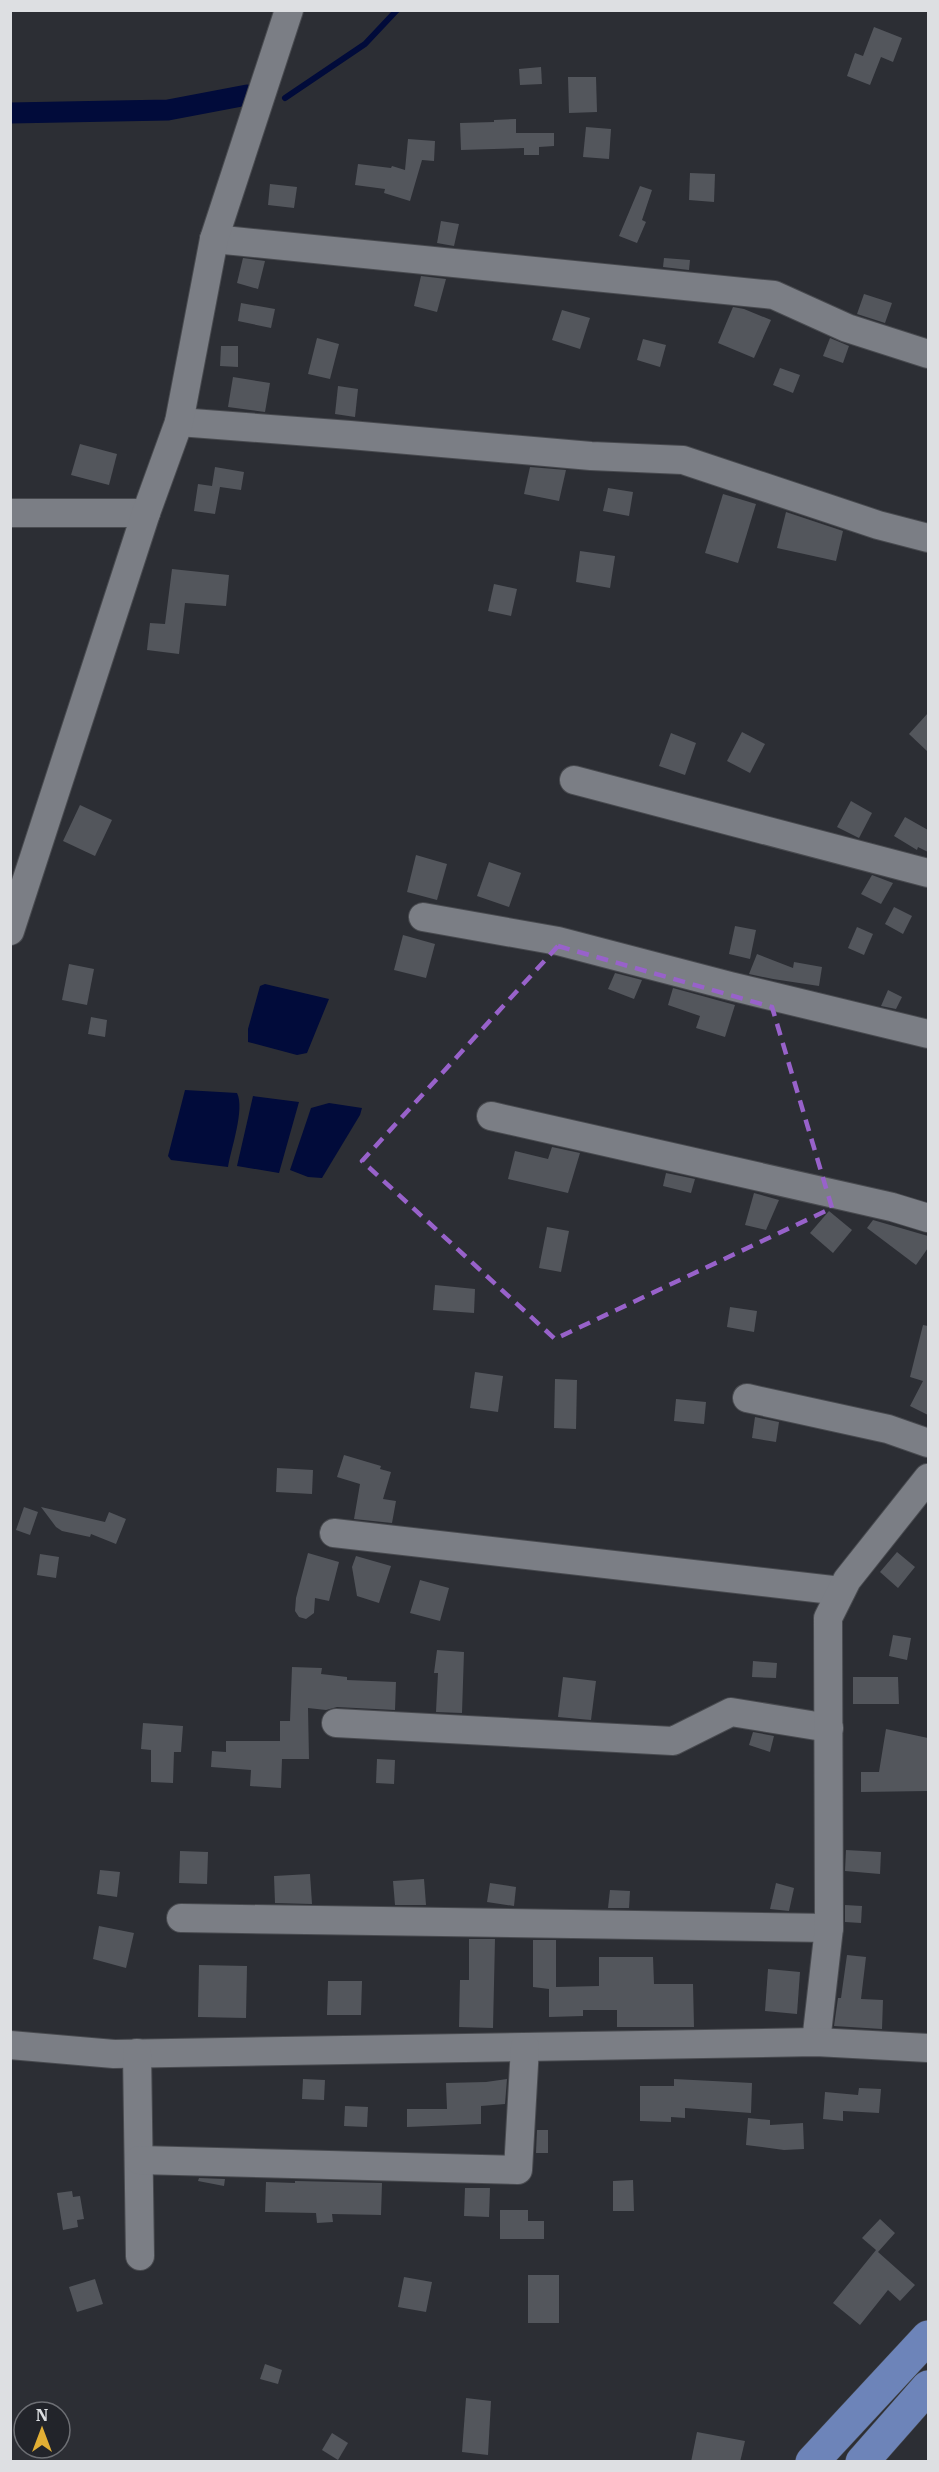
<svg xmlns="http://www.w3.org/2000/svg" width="939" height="2472" viewBox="0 0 939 2472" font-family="'IBM Plex Serif',serif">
  <rect width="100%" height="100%" fill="#2c2e34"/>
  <g fill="#010b3a">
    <path d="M265,984L329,999L307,1053L297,1055L248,1042V1029L260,986Z"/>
    <path d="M185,1090L237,1093C245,1109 231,1149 228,1167L171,1160L168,1156Z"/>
    <path d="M253,1096L299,1102L279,1173L237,1166Z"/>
    <path d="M329,1103L362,1108L360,1115L322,1178L308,1177L290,1170L311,1108Z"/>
  </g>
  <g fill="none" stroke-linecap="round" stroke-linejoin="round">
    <path stroke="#010b3a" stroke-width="6" d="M285,98L365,44L397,10"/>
    <path stroke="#010b3a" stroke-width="21" d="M10,113L168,110L247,95"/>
  </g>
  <g fill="#53565c">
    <path d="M874,27L902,38L893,62L881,57L870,85L847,76L855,53L863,56Z"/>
    <path d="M541,67L542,84L520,85L519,69Z"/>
    <path d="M568,77H596L597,112L569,113Z"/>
    <path d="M516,119V133H554V146L539,147V155H524V148L461,150L460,123L494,122V120Z"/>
    <path d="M586,127L611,129L609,159L583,157Z"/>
    <path d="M408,139L435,141L434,161L422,160L410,201L384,193L385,189L355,185L358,164L391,168L392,166L405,170Z"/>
    <path d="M690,173L715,174L714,202L689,200Z"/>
    <path d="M270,184L297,187L294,208L268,205Z"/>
    <path d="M640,186L652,190L642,220L646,222L637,243L619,236Z"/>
    <path d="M441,221L459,224L454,246L437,243Z"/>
    <path d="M243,258L265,261L258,289L237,283Z"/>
    <path d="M664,258L690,260L689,270L663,267Z"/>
    <path d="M421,276L446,279L437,312L414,306Z"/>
    <path d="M864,294L892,303L885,323L857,314Z"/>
    <path d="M241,303L275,309L271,328L238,321Z"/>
    <path d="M733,307L744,309L771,320L754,358L718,343Z"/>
    <path d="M562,310L590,318L580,349L552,340Z"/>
    <path d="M317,338L339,344L330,379L308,374Z"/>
    <path d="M830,338L849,346L843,363L823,356Z"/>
    <path d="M643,339L666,345L660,367L637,360Z"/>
    <path d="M221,346H238V367L220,366Z"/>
    <path d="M780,368L800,375L793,393L773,385Z"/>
    <path d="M233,377L270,383L265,412L228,407Z"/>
    <path d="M338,386L358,389L355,417L335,414Z"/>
    <path d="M80,444L117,454L109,485L71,475Z"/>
    <path d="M215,467L244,472L241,490L220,487L215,514L194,511L198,484L212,486Z"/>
    <path d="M530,467L566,470L559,501L524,494Z"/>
    <path d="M608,488L633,492L629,516L603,511Z"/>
    <path d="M723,494L756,504L738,563L705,553Z"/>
    <path d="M786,512L843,531L836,561L777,548Z"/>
    <path d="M580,551L615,556L610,588L576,582Z"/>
    <path d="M172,569L229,575L226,606L185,603L179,654L147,650L150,623L165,624Z"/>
    <path d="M494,584L517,589L511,616L488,611Z"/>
    <path d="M928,713V752L909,734Z"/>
    <path d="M742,732L765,744L750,773L727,761Z"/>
    <path d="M671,733L696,743L685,775L659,766Z"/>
    <path d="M851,801L872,813L859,838L837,827Z"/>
    <path d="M80,805L112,820L95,856L63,841Z"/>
    <path d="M905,817L928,830V852L918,847L917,850L894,836Z"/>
    <path d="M416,855L447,864L437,900L407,892Z"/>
    <path d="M489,862L521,873L509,907L477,896Z"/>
    <path d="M872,875L893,883L881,904L861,894Z"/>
    <path d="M894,907L912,916L903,934L885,924Z"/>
    <path d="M735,926L756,930L750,959L729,954Z"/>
    <path d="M857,927L873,934L864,955L848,948Z"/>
    <path d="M403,935L435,944L426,978L394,970Z"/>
    <path d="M757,954L793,968L794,962L822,967L819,986L773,979L749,974Z"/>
    <path d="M69,964L94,969L87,1005L62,1000Z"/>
    <path d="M615,973L642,980L634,999L608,989Z"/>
    <path d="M673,988L735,1005L725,1037L696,1028L700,1016L668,1005Z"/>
    <path d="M888,990L902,997L896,1009L881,1006Z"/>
    <path d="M91,1017L107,1020L105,1037L88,1034Z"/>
    <path d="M552,1147L580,1153L568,1193L508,1179L515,1151L548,1159Z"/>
    <path d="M666,1173L695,1179L691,1193L663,1186Z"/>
    <path d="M754,1193L779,1200L766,1230L745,1225Z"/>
    <path d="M829,1211L852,1230L833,1253L810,1233Z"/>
    <path d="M873,1220L928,1236V1248L916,1265L867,1228Z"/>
    <path d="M547,1227L569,1231L561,1272L539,1268Z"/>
    <path d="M435,1285L475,1289L474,1313L433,1310Z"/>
    <path d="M730,1307L757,1311L754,1332L727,1327Z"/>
    <path d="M923,1325L928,1326V1415L910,1406L923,1381L910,1377Z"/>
    <path d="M475,1372L503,1376L498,1412L470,1408Z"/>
    <path d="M555,1379L577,1380L576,1429L554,1428Z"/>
    <path d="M676,1399L706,1402L704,1424L674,1421Z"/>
    <path d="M755,1417L779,1422L776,1442L752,1438Z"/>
    <path d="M344,1455L381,1466L380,1469L391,1472L383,1499L396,1501L392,1523L354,1519L360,1484L337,1477Z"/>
    <path d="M277,1468L313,1470L312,1494L276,1492Z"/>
    <path d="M24,1507L38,1512L30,1535L16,1530Z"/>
    <path d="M41,1507L105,1522L109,1512L126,1519L116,1544L91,1534L90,1537L62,1531L56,1527Z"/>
    <path d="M897,1552L915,1567L898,1588L880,1572Z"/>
    <path d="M308,1553L339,1562L329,1601L315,1598L314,1613L306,1619L299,1617L295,1611L296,1598Z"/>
    <path d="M40,1554L59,1557L56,1578L37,1575Z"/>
    <path d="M356,1556L391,1566L379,1603L357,1596L352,1567Z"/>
    <path d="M420,1580L449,1588L440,1621L410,1613Z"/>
    <path d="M893,1635L911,1638L907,1660L889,1656Z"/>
    <path d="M437,1650L464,1652L462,1713L436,1712L438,1673H434Z"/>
    <path d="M753,1661L777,1663L776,1678L752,1677Z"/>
    <path d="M292,1667L322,1668L321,1674L347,1677V1680L396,1682L395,1710L337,1707L326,1710L308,1708L309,1759H282L281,1788L250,1786L251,1770L211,1767L212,1751L226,1752V1741H280V1721H290Z"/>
    <path d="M563,1677L596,1681L591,1720L558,1717Z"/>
    <path d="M853,1677H898L899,1704H853Z"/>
    <path d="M143,1723L183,1726L181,1752H174L173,1783L151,1782V1750L141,1749Z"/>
    <path d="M886,1729L928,1738V1791L861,1792V1772H879Z"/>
    <path d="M753,1732L774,1736L770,1752L749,1745Z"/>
    <path d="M377,1759L395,1760L394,1784L376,1783Z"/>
    <path d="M846,1850L881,1852L880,1874L845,1871Z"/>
    <path d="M180,1851L208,1852L207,1884L179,1883Z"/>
    <path d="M100,1870L120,1872L117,1897L97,1894Z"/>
    <path d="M310,1874L312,1904L275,1903L274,1876Z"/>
    <path d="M424,1879L426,1905H395L393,1881Z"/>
    <path d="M490,1883L516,1887L514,1906L487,1902Z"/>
    <path d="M776,1883L794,1888L789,1911L770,1909Z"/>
    <path d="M610,1890L630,1891L629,1908H608Z"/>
    <path d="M845,1905L862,1906L861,1923L845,1922Z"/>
    <path d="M99,1926L134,1933L126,1968L93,1959Z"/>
    <path d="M469,1939H495L493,2028L459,2027L460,1980H469Z"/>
    <path d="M533,1940H556V1987L599,1986V1957H653L654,1984H693L694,2027H617V2010H583V2016L549,2017V1989L533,1987Z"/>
    <path d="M847,1955L866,1957L861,1999L883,2000L882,2029L834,2026L838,1998H841Z"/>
    <path d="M199,1965L247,1966L246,2018L198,2017Z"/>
    <path d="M768,1969L800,1972L797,2014L765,2011Z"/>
    <path d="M328,1981H362L361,2015H327Z"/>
    <path d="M303,2079L325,2080L324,2100L302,2099Z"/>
    <path d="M507,2079L505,2104L481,2106V2124L407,2127V2109H447L446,2083L486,2082Z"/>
    <path d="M674,2079L752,2083L751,2113L685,2108V2118L671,2117V2122L640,2121V2086H674Z"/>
    <path d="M859,2088L881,2089L879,2113L843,2111V2121L823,2119L825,2092L858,2095Z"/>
    <path d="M345,2106L368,2107L367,2127L344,2126Z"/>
    <path d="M748,2118L770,2120V2125L803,2123L804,2149L784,2150L746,2145Z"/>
    <path d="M537,2130H548V2153H536Z"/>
    <path d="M199,2178L225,2179L224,2186L198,2181Z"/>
    <path d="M633,2180L634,2211H613V2181Z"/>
    <path d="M295,2181L382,2183L381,2215L332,2214L333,2222L317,2223L316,2213L265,2212L266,2182L295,2183Z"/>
    <path d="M465,2188H490L489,2217L464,2216Z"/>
    <path d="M72,2191L73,2197L80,2196L84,2219L77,2220L78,2227L63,2230L57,2193Z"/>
    <path d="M500,2210H528V2221H544V2239H500Z"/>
    <path d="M880,2219L895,2233L878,2252L915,2285L900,2301L888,2290L860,2325L833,2303L876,2250L862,2238Z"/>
    <rect x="528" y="2275" width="31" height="48"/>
    <path d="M404,2277L432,2282L426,2312L398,2307Z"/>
    <path d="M95,2279L103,2304L77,2312L69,2287Z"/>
    <path d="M265,2364L282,2370L278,2384L260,2379Z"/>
    <path d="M466,2398L491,2401L488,2455L462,2452Z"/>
    <path d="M697,2432L745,2441L740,2462H691Z"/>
    <path d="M332,2433L348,2443L338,2460L322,2450Z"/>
  </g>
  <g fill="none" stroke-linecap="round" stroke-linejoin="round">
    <defs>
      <g id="minor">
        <path d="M214,239L774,295L847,328L928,354"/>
        <path d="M179,422L350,435L591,456L683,460L878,525L928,538"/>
        <path d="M10,513H146"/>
        <path d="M574,780L928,873"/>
        <path d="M423,917L558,941L730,986L928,1034"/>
        <path d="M10,931L146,513L179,422L214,239L289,10"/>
        <path d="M491,1116L892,1207L928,1218"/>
        <path d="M747,1398L888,1429L928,1443"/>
        <path d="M334,1533L841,1591"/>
        <path d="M336,1723L673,1741L731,1712L829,1728"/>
        <path d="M181,1918L829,1928"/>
        <path d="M816,2042L829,1928L828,1618L847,1580L928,1478"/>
        <path d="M10,2045L114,2054L816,2042L928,2048"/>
        <path d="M137,2053L140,2256"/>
        <path d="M139,2160L518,2170L525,2047"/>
      </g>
      <g id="major">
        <path d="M812,2462L928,2337"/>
        <path d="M862,2462L928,2387"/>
      </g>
    </defs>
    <use href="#minor" stroke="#484a4f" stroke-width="30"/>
    <use href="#major" stroke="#484a4f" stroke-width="34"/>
    <use href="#minor" stroke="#7b7e85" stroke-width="28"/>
    <use href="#major" stroke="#6d84b9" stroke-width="33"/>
  </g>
  <path fill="none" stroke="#9862ca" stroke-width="4.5" stroke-dasharray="12 8" stroke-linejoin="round" d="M558,946L772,1007L832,1208L555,1339L362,1161Z"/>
  <rect width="939" height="2472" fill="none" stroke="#dddfe2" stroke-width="24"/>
  <g transform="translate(42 2430)"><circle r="28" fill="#22242a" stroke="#6d6f74" stroke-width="1.5"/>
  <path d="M0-4.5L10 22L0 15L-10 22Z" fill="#e2af34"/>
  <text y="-9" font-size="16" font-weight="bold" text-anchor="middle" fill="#dddfe2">N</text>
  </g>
</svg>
